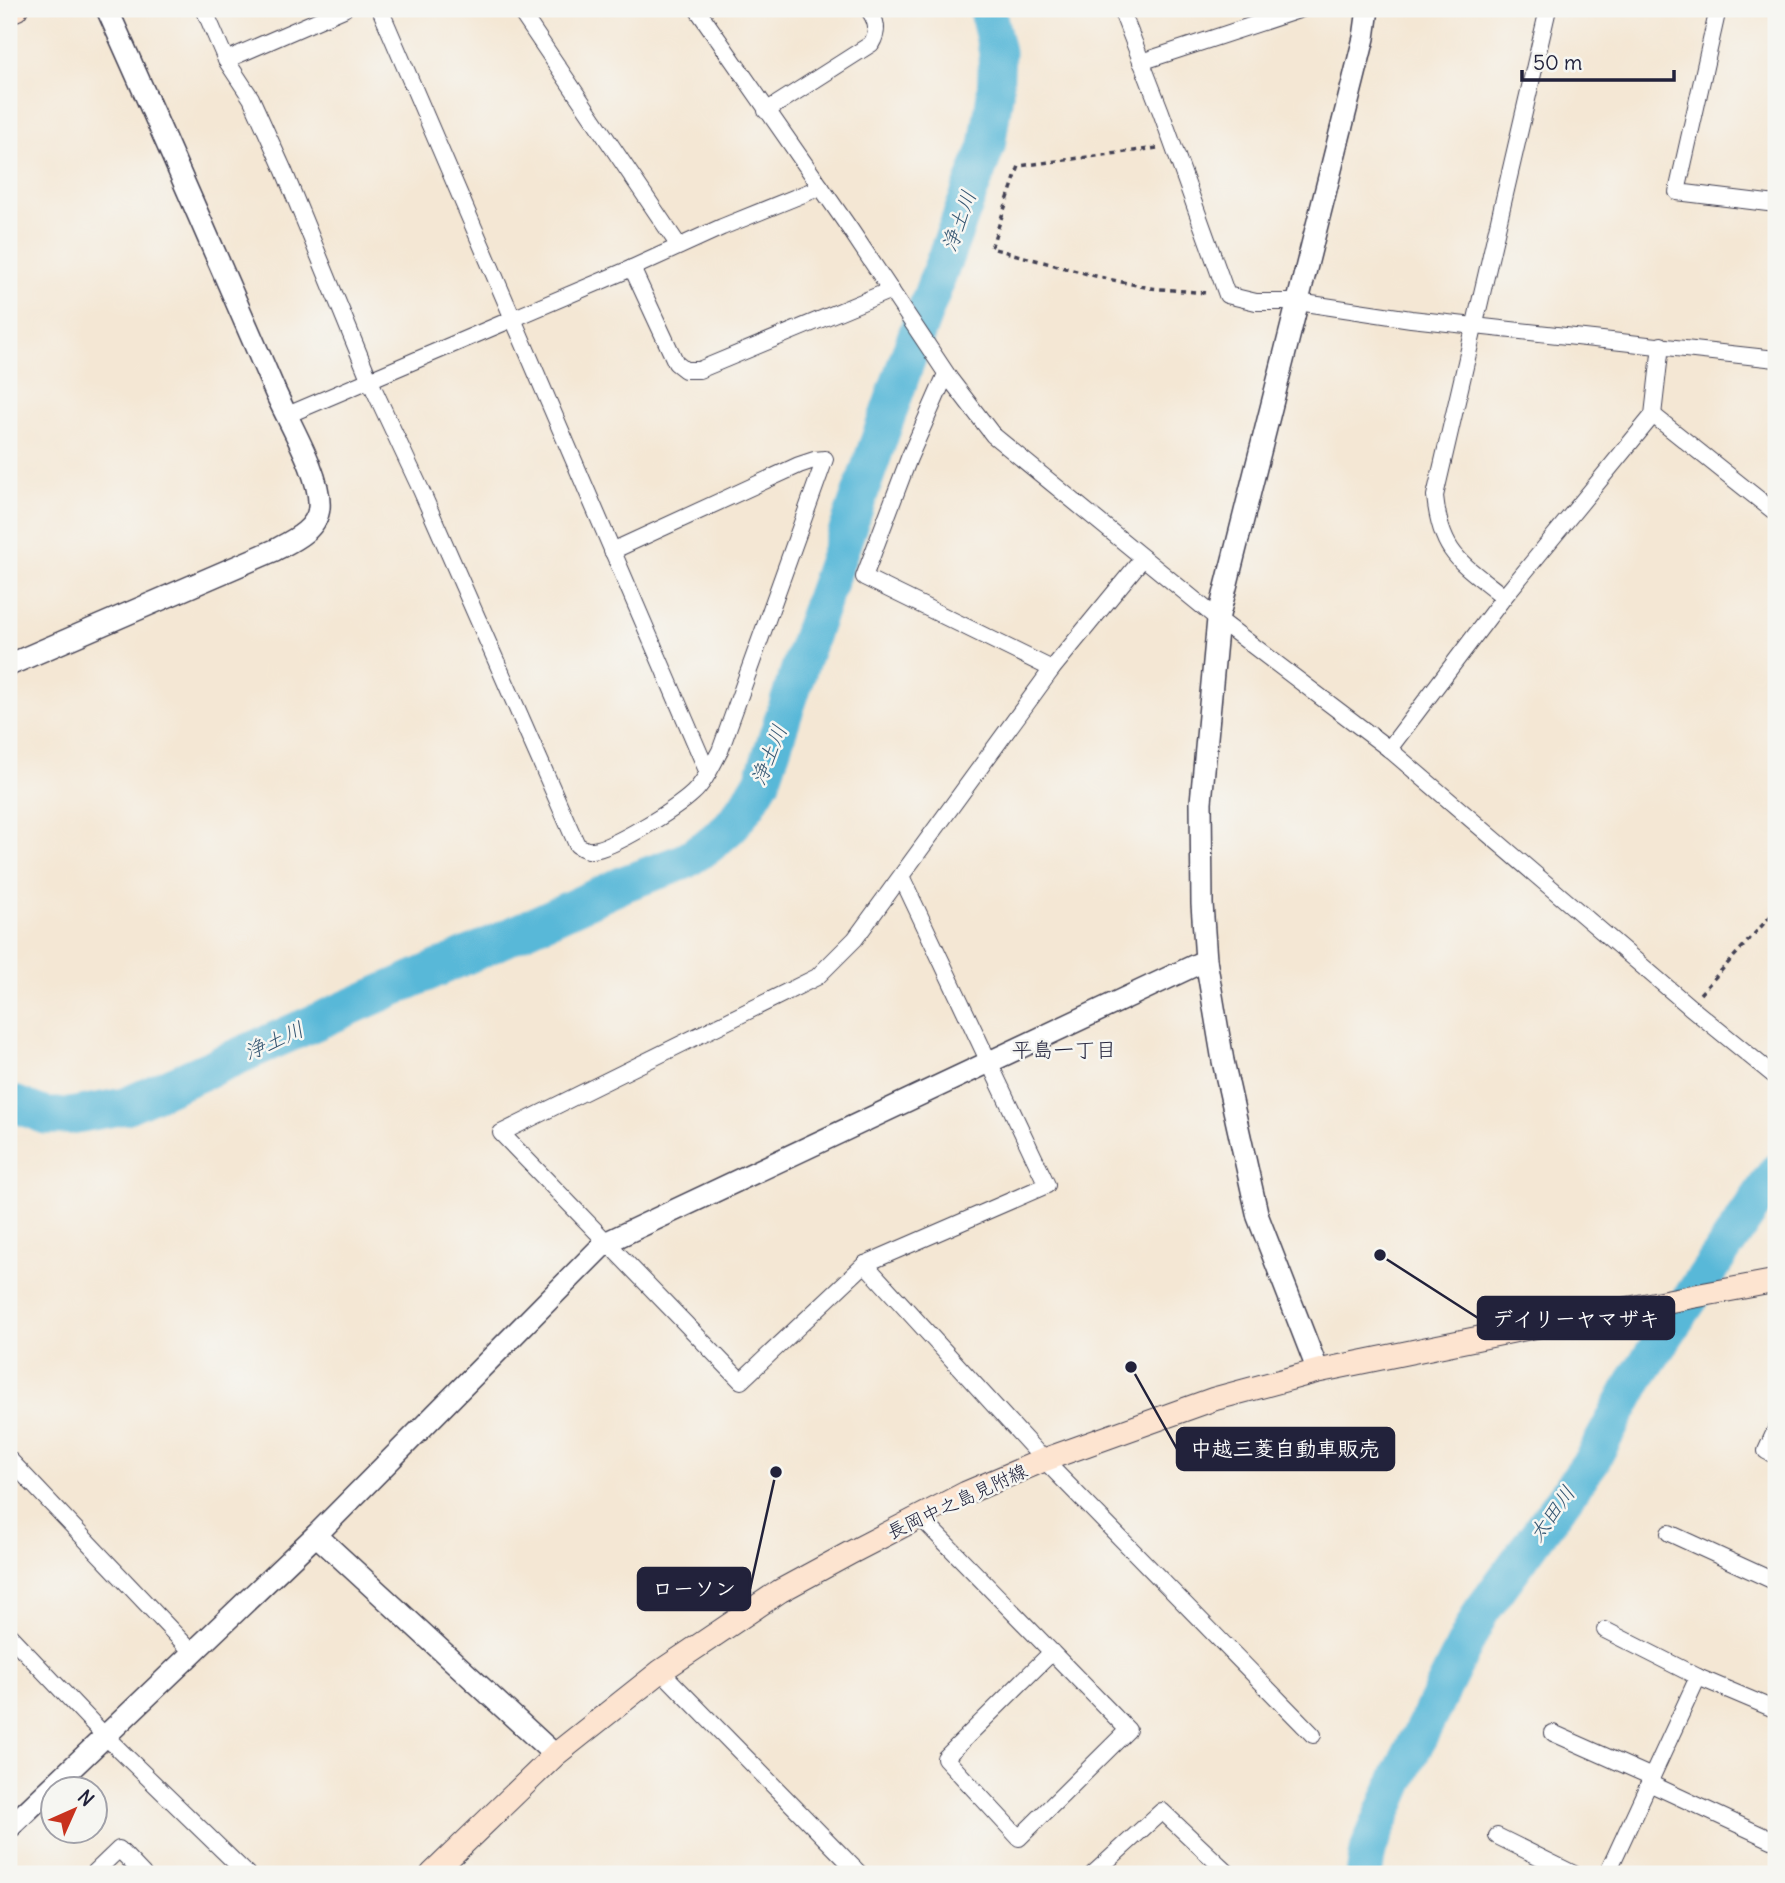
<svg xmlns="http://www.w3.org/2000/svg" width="1785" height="1883" viewBox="0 0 1785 1883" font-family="Delius,'Klee One',sans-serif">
  <rect width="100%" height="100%" fill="#f6f6f2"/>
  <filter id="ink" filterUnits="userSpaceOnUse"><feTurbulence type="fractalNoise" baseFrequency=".0143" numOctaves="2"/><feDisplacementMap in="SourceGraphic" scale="14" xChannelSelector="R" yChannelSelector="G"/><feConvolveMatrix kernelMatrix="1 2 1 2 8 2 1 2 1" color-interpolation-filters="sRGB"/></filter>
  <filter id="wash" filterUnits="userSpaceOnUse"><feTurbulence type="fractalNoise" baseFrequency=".00686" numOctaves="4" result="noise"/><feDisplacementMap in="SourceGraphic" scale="28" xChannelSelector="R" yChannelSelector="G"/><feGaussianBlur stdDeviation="1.57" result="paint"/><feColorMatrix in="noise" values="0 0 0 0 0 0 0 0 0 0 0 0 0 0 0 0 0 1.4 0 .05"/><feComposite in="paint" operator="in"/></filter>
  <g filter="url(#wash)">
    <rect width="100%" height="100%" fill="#f4e7d4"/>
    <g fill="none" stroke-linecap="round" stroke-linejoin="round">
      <g stroke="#59b8d8" stroke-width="37">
        <path d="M9,1102L46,1116H70L125,1106L482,949L626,883L683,862L708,846L730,827L748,804L762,781L808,642L908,357L987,146L995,94L997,52L987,9"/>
        <path d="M1364,1874L1369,1847L1398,1779L1481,1612L1592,1460L1637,1377L1776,1172"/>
      </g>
    </g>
  </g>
  <g filter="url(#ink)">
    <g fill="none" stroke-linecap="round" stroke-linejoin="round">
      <defs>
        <g id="minor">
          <path d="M204,9L226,60L251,98L284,171L370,381L421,490L577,845C582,848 587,851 592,850C613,849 677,808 693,793C705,782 712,765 720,751L825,459L814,460L799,465L612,551"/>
          <path d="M380,9L708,773"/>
          <path d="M519,9L679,246"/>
          <path d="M697,9L850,229L950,379L993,435L1218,619L1389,749L1690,1007L1776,1077"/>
          <path d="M1121,9L1161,112L1227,295L1256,302H1298L1411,319L1776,359"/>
          <path d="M1718,9L1677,192L1776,204"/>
          <path d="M226,60L344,9"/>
          <path d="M1141,62L1302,9"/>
          <path d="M766,111L871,44C879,31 877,21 868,9"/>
          <path d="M632,268L676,363L685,370H699L891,290"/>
          <path d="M946,374L909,458L864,577L1052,669"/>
          <path d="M1653,415L1776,513"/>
          <path d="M285,416L632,268L722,227L821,187"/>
          <path d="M1504,597C1461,562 1441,555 1435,496L1548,9"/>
          <path d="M1389,749L1504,597L1653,415L1661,345"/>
          <path d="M902,878L1047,1185L865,1264L741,1381L501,1133L817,977L855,939L1052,669L1143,558"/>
          <path d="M865,1264L1044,1460L1313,1735"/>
          <path d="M1776,1429L1766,1451L1776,1456"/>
          <path d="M9,1459L193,1653"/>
          <path d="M920,1517L1128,1730L1019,1838L945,1758L1052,1652"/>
          <path d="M1669,1533L1776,1582"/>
          <path d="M1605,1630L1698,1677L1776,1710"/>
          <path d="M9,1635L105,1736L247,1874"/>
          <path d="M661,1671L860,1874"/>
          <path d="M1553,1733L1652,1777"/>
          <path d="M1649,1783L1776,1842"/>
          <path d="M1497,1836L1574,1874"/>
          <path d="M93,1874L119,1849L143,1874"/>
          <path d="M1093,1874L1162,1811L1229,1874"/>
          <path d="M1607,1874L1698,1677"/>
        </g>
        <g id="tertiary">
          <path d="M9,665L275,550C292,541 317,530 319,508C322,476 287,420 274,389C219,262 164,135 107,9"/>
          <path d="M1318,1371L1258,1217L1223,1061L1206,960L1202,904L1201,802L1218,619L1364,38L1368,9"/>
          <path d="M316,1535L555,1755"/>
          <path d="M9,1828L316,1535L605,1243L1206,960"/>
        </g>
        <g id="secondary">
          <path d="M9,12L16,9"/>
          <path d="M432,1874L555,1755L661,1671L780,1591L850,1553L966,1493L1044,1460L1214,1399L1318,1371L1577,1318L1776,1281"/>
        </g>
      </defs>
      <use href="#minor" stroke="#424052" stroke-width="18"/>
      <use href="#tertiary" stroke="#424052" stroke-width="24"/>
      <use href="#secondary" stroke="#424052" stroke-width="25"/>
      <g stroke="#424052" stroke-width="3.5" stroke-dasharray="5 5" stroke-linecap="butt">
        <path d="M1157,148L1019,166L991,248L1099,277L1150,288L1207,293"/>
        <path d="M1700,994L1776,910"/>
      </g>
      <use href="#minor" stroke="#fff" stroke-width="16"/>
      <use href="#tertiary" stroke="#fff" stroke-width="21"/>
      <use href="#secondary" stroke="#fde4d0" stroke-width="23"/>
    </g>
  </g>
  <g text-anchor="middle" stroke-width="5" stroke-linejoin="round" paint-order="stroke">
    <g font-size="19" fill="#22223b" stroke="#f6f6f2">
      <text transform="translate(957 1501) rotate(-25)" y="7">長岡中之島見附線</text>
    </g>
    <g font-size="21" font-style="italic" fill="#355672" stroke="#f6f6f2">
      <text transform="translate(959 221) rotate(-70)" y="7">浄土川</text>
      <text transform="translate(769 755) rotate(-68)" y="7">浄土川</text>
      <text transform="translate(274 1041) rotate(-24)" y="7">浄土川</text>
      <text transform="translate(1552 1514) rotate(-54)" y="7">太田川</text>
    </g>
    <g font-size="21" fill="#22223b" stroke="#f6f6f2">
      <text x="1064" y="1057">平島一丁目</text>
    </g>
  </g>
  <path fill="none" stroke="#22223b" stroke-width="2.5" d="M1380 1255L1478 1318M1131 1367L1177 1449M776 1472L750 1589"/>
  <g fill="#22223b" stroke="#f6f6f2" stroke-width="2.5">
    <circle cx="1380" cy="1255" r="7"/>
    <circle cx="1131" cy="1367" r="7"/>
    <circle cx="776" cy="1472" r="7"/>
  </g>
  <g fill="#22223b" stroke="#22223b" stroke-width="2.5">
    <rect x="1478" y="1297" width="196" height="42" rx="7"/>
    <rect x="1177" y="1428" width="217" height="42" rx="7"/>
    <rect x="638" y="1568" width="112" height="42" rx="7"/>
  </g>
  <g font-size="21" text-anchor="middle" font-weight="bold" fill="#fff">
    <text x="1576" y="1326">デイリーヤマザキ</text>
    <text x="1285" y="1456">中越三菱自動車販売</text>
    <text x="694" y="1596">ローソン</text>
  </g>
  <rect width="1785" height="1883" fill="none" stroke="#f6f6f2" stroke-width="35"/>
  <g transform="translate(74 1810) rotate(45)"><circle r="33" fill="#f6f6f2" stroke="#a1a1a9" stroke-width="2"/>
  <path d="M0-5L12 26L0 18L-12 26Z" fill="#c8321e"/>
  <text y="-10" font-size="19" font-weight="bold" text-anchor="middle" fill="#22223b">N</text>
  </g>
  <path d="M1522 70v10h152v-10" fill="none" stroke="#22223b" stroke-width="3.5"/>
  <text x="1533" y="70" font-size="21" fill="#22223b" stroke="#f6f6f2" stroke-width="5" paint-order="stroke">50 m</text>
</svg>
